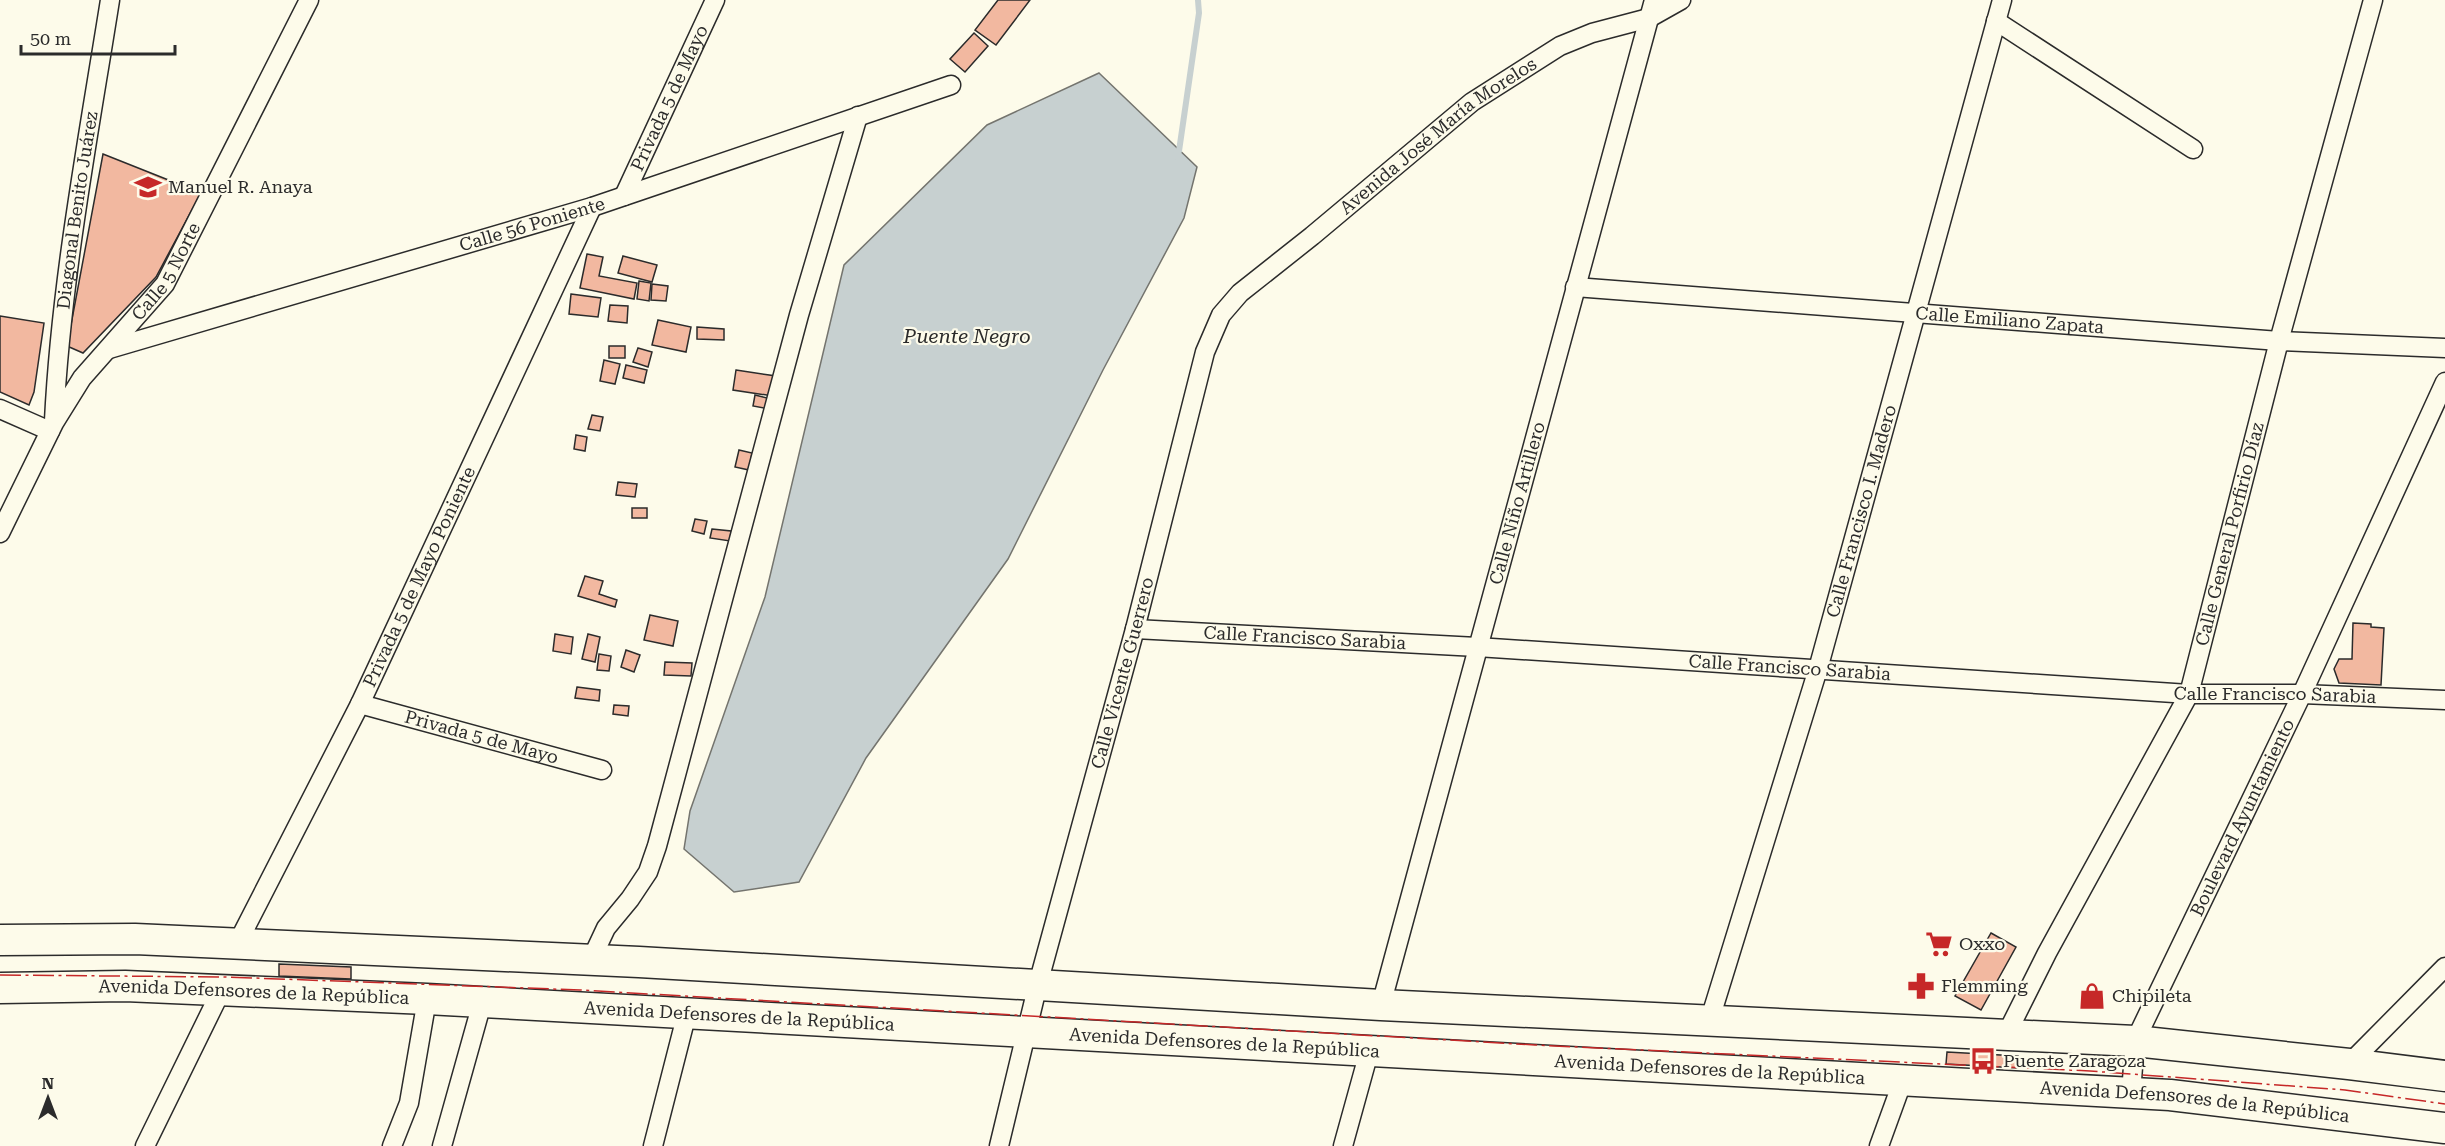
<svg xmlns="http://www.w3.org/2000/svg" width="2445" height="1146" viewBox="0 0 2445 1146" font-family="'Roboto Serif',serif">
  <rect width="100%" height="100%" fill="#fdfbea"/>
  <path fill="#c7d0d0" stroke="#74746e" stroke-width="1.5" d="M1099,73L1197,167L1184,218L1103,370L1008,559L866,758L799,882L734,892L684,849L690,811L765,597L844,265L987,125Z"/>
  <g fill="none" stroke-linecap="round" stroke-linejoin="round">
    <path stroke="#c7d0d0" stroke-width="6" d="M1175,156L1179,151L1199,13L1198,0"/>
  </g>
  <g fill="#f2b8a0" stroke="#2b2b2b" stroke-width="1.5">
    <path d="M998,0H1030L996,45L975,30Z"/>
    <path d="M974,33L988,46L965,72L950,59Z"/>
    <path d="M103,154L201,193L156,277L83,353L67,346Z"/>
    <path d="M587,254L603,257L599,276L637,283L634,299L580,288Z"/>
    <path d="M623,256L657,265L652,282L618,273Z"/>
    <path d="M639,281L651,283L649,301L637,299Z"/>
    <path d="M652,284L668,286L666,301L651,300Z"/>
    <path d="M571,294L601,298L598,317L569,314Z"/>
    <path d="M610,305L628,306L627,323L608,321Z"/>
    <path d="M0,316L44,323L34,392L29,405L0,392Z"/>
    <path d="M658,320L691,327L686,352L652,345Z"/>
    <path d="M697,327L724,329V340L697,339Z"/>
    <rect x="609" y="346" width="16" height="12"/>
    <path d="M638,348L652,352L648,367L633,362Z"/>
    <path d="M604,360L620,364L615,384L600,381Z"/>
    <path d="M626,365L647,370L644,383L623,378Z"/>
    <path d="M736,370L776,376L773,396L733,390Z"/>
    <path d="M755,395L771,399L769,409L753,406Z"/>
    <path d="M592,415L603,417L600,431L588,429Z"/>
    <path d="M576,435L587,437L585,451L574,449Z"/>
    <path d="M739,450L752,453L749,470L735,467Z"/>
    <path d="M618,482L637,484L635,497L616,495Z"/>
    <rect x="632" y="508" width="15" height="10"/>
    <path d="M695,519L707,521L704,534L692,531Z"/>
    <path d="M712,529L731,531L730,541L710,538Z"/>
    <path d="M585,576L603,581L599,594L617,600L615,607L578,596Z"/>
    <path d="M650,615L678,621L673,646L644,640Z"/>
    <path d="M2353,623L2371,624V627L2384,628L2381,685L2339,683L2334,669L2339,659H2352Z"/>
    <path d="M555,634L573,637L571,654L553,651Z"/>
    <path d="M588,634L600,637L595,662L582,659Z"/>
    <path d="M626,650L640,655L634,672L621,667Z"/>
    <path d="M599,654L611,656L609,671L597,670Z"/>
    <path d="M665,662L692,663L691,676L664,675Z"/>
    <path d="M577,687L600,690L599,701L575,698Z"/>
    <path d="M614,705L629,706L628,716L613,714Z"/>
    <path d="M1991,933L2016,947L1981,1010L1955,996Z"/>
    <path d="M279,964L351,967V979L279,976Z"/>
    <path d="M1947,1052L2018,1056V1068L1946,1064Z"/>
  </g>
  <g fill="none" stroke-linecap="round" stroke-linejoin="round">
    <defs>
      <g id="street">
        <path d="M1996,21L2193,149"/>
        <path id="s1" d="M624,196L715,0"/>
        <path id="s2" d="M1575,287L2279,341L2445,348"/>
        <path id="s3" d="M109,349L592,207L951,85"/>
        <path d="M0,409L50,431"/>
        <path id="s4" d="M54,421C61,280 88,139 110,0"/>
        <path id="s5" d="M0,533L54,423L82,378L165,284L309,0"/>
        <path id="s6" d="M1135,629L1477,647L2189,694H2302L2445,700"/>
        <path id="s7" d="M360,704L602,770"/>
        <path id="s8" d="M237,944L360,704L592,207"/>
        <path d="M591,960L606,928L630,899L648,872L657,846L799,315L858,116"/>
        <path id="s9" d="M1381,1005L1654,0"/>
        <path id="s10" d="M1710,1019L1818,669L2002,0"/>
        <path id="s11" d="M2006,1035L2047,953L2189,694L2279,341L2373,0"/>
        <path d="M2349,1064L2445,967"/>
        <path id="s12" d="M2131,1093L2135,1041L2302,694L2445,382"/>
        <path d="M145,1146L221,991"/>
        <path d="M392,1146L409,1103L427,999"/>
        <path d="M442,1146L482,1003"/>
        <path d="M653,1146L687,1013"/>
        <path id="s13" d="M999,1146L1038,984L1135,629L1205,352L1221,315L1240,293L1312,236L1472,102L1560,46L1592,33L1649,18L1681,0"/>
        <path d="M1343,1146L1369,1052"/>
        <path d="M1879,1146L1903,1080"/>
      </g>
      <g id="primary">
        <path d="M0,940L135,939L639,962L1381,1005L2135,1041L2349,1064L2445,1076"/>
        <path id="s14" d="M0,988L125,986L427,999L2170,1095L2445,1128"/>
      </g>
    </defs>
    <use href="#street" stroke="#2b2b2b" stroke-width="21"/>
    <use href="#primary" stroke="#2b2b2b" stroke-width="33"/>
    <use href="#street" stroke="#fdfbea" stroke-width="18"/>
    <use href="#primary" stroke="#fdfbea" stroke-width="30"/>
    <path stroke="#c62828" stroke-width="1.5" stroke-dasharray="21 4.5 3 4.5" stroke-linecap="butt" d="M0,975L226,977L580,990L1535,1045L2090,1071L2345,1090L2445,1104"/>
  </g>
  <defs>
    <symbol id="school-bare" viewBox="-9 -9 18 18"><path d="M0-5L7-2L0 1L-7-2ZM-4 1L0 2.5L4 1V4Q0 6-4 4Z" fill="#c62828" stroke="#fdfbea" stroke-width="2.5" paint-order="stroke"/></symbol>
    <symbol id="supermarket-bare" viewBox="-9 -9 18 18"><path d="M-6-5.5h2.5l.6 2H6L4.5 2H-2.5L-4.4-4H-6ZM-1.5 3.2a1.3 1.3 0 1 0 .1 0ZM3 3.2a1.3 1.3 0 1 0 .1 0Z" fill="#c62828" stroke="#fdfbea" stroke-width="2.5" paint-order="stroke"/></symbol>
    <symbol id="pharmacy-bare" viewBox="-9 -9 18 18"><path d="M-2-6h4v4h4v4h-4v4h-4v-4h-4v-4h4Z" fill="#c62828" stroke="#fdfbea" stroke-width="2.5" paint-order="stroke"/></symbol>
    <symbol id="shop-bare" viewBox="-9 -9 18 18"><path d="M-5-2.5h2.3a2.7 3.5 0 0 1 5.4 0H5L5.5 6h-11ZM-1.5-2.5h3a1.5 2.3 0 0 0-3 0Z" fill="#c62828" stroke="#fdfbea" stroke-width="2.5" paint-order="stroke"/></symbol>
    <symbol id="bus-bare" viewBox="-9 -9 18 18"><path d="M-5-6H5V4H4V6H2V4H-2V6H-4V4H-5ZM-3.5-4V0h7V-4ZM-3.5 1.2v1.5H-2V1.2ZM2 1.2v1.5H3.5V1.2Z" fill="#c62828" stroke="#fdfbea" stroke-width="2.5" paint-order="stroke"/></symbol>
  </defs>
  <g fill-rule="evenodd">
    <use href="#school-bare" x="129" y="168" width="38" height="38"/>
    <use href="#supermarket-bare" x="1920" y="925" width="38" height="38"/>
    <use href="#pharmacy-bare" x="1902" y="967" width="38" height="38"/>
    <use href="#shop-bare" x="2073" y="977" width="38" height="38"/>
    <use href="#bus-bare" x="1964" y="1042" width="38" height="38"/>
  </g>
  <g text-anchor="middle" stroke-width="4.5" stroke-linejoin="round" paint-order="stroke">
    <g font-size="18" fill="#2b2b2b" stroke="#fdfbea">
      <text dy="6" stroke="none"><textPath href="#s1" startOffset="108">Privada 5 de Mayo</textPath></text>
      <text dy="6" stroke="none"><textPath href="#s13" startOffset="1143">Avenida José María Morelos</textPath></text>
      <text dy="6" stroke="none"><textPath href="#s4" startOffset="212">Diagonal Benito Juárez</textPath></text>
      <text dy="6" stroke="none"><textPath href="#s3" startOffset="441">Calle 56 Poniente</textPath></text>
      <text dy="6" stroke="none"><textPath href="#s5" startOffset="312">Calle 5 Norte</textPath></text>
      <text dy="6" stroke="none"><textPath href="#s2" startOffset="436">Calle Emiliano Zapata</textPath></text>
      <text dy="6" stroke="none"><textPath href="#s9" startOffset="520">Calle Niño Artillero</textPath></text>
      <text dy="6" stroke="none"><textPath href="#s10" startOffset="530">Calle Francisco I. Madero</textPath></text>
      <text dy="6" stroke="none"><textPath href="#s11" startOffset="552">Calle General Porfirio Díaz</textPath></text>
      <text dy="6" stroke="none"><textPath href="#s8" startOffset="410">Privada 5 de Mayo Poniente</textPath></text>
      <text dy="6" stroke="none"><textPath href="#s6" startOffset="170">Calle Francisco Sarabia</textPath></text>
      <text dy="6" stroke="none"><textPath href="#s6" startOffset="656">Calle Francisco Sarabia</textPath></text>
      <text dy="6" stroke="none"><textPath href="#s13" startOffset="489">Calle Vicente Guerrero</textPath></text>
      <text dy="6" stroke="none"><textPath href="#s6" startOffset="1142">Calle Francisco Sarabia</textPath></text>
      <text dy="6" stroke="none"><textPath href="#s7" startOffset="126">Privada 5 de Mayo</textPath></text>
      <text dy="6" stroke="none"><textPath href="#s12" startOffset="300">Boulevard Ayuntamiento</textPath></text>
      <text dy="6" stroke="none"><textPath href="#s14" startOffset="254">Avenida Defensores de la República</textPath></text>
      <text dy="6" stroke="none"><textPath href="#s14" startOffset="740">Avenida Defensores de la República</textPath></text>
      <text dy="6" stroke="none"><textPath href="#s14" startOffset="1226">Avenida Defensores de la República</textPath></text>
      <text dy="6" stroke="none"><textPath href="#s14" startOffset="1712">Avenida Defensores de la República</textPath></text>
      <text dy="6" stroke="none"><textPath href="#s14" startOffset="2198">Avenida Defensores de la República</textPath></text>
    </g>
    <g font-size="18" fill="#2b2b2b" stroke="#fdfbea" text-anchor="start">
      <text x="168" y="193">Manuel R. Anaya</text>
      <text x="1959" y="950">Oxxo</text>
      <text x="1941" y="992">Flemming</text>
      <text x="2112" y="1002">Chipileta</text>
      <text x="2003" y="1067">Puente Zaragoza</text>
    </g>
    <g font-size="20" font-style="italic" fill="#2b2b2b" stroke="#fdfbea">
      <text x="967" y="343">Puente Negro</text>
    </g>
  </g>
  <g transform="translate(48 1098)" stroke="#fdfbea" stroke-width="4.5" paint-order="stroke">
  <path d="M0-4.5L10 22L0 15L-10 22Z" fill="#2b2b2b"/>
  <text y="-9" font-size="16" font-weight="bold" text-anchor="middle" fill="#2b2b2b">N</text>
  </g>
  <path d="M21 45v9h154v-9" fill="none" stroke="#2b2b2b" stroke-width="3"/>
  <text x="30" y="45" font-size="18" fill="#2b2b2b" stroke="#fdfbea" stroke-width="4.5" paint-order="stroke">50 m</text>
</svg>
